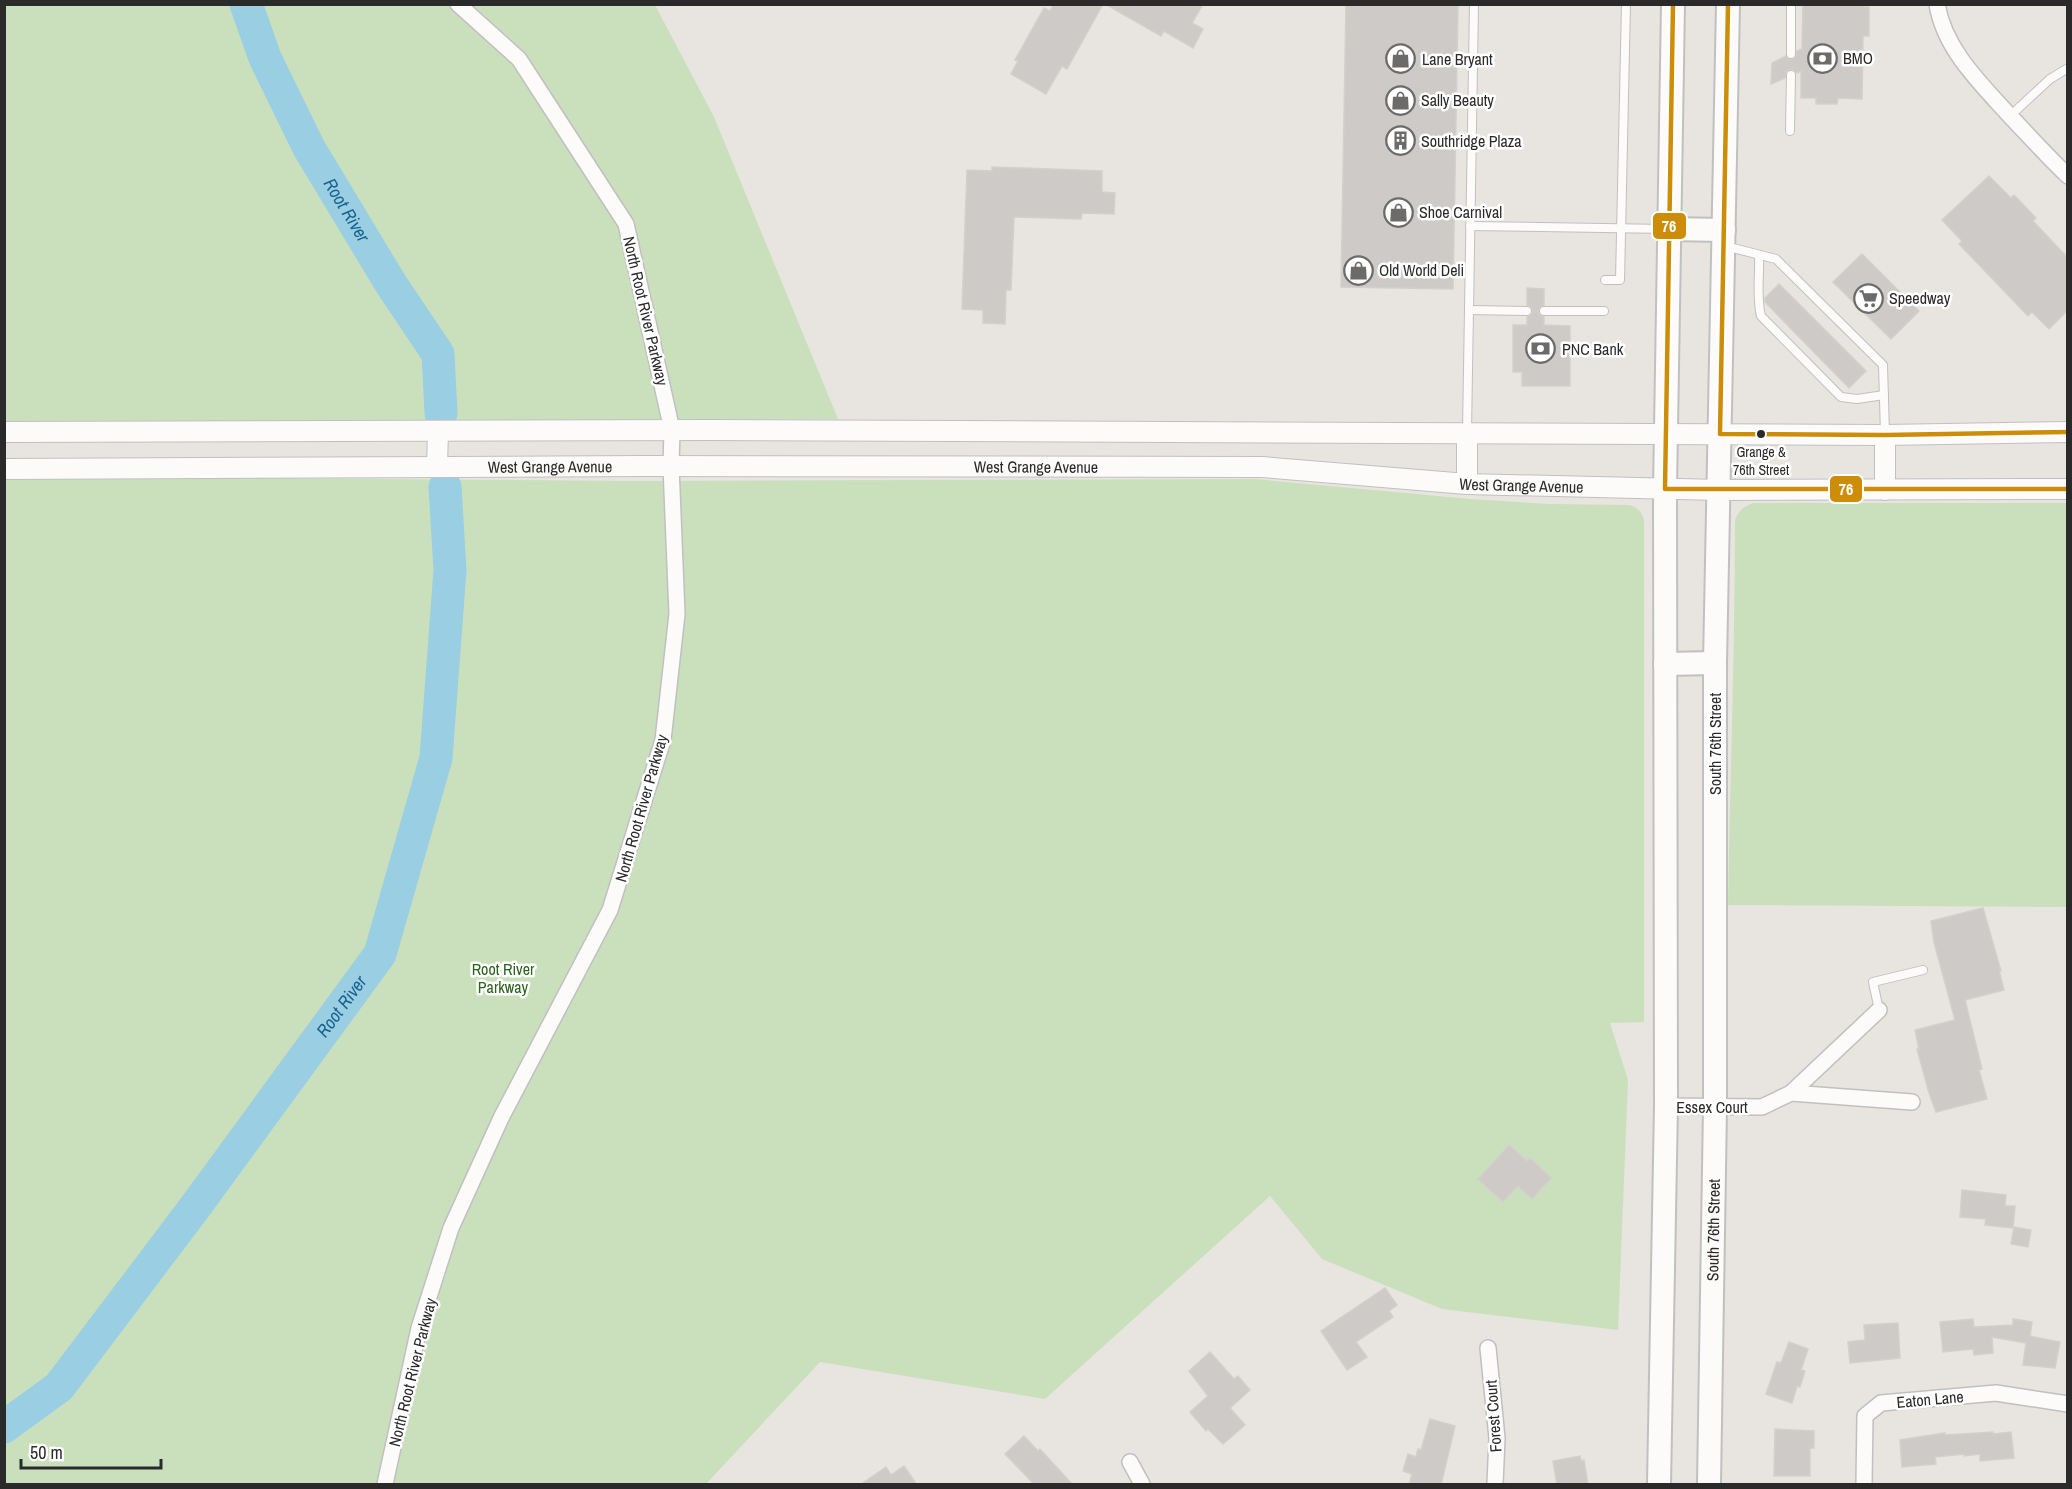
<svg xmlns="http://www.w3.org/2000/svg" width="2072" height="1489" viewBox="0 0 2072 1489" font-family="'Archivo Narrow',sans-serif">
  <rect width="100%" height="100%" fill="#e8e4e0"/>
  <g fill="#cae0bc">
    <path d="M4,5H655L714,117L838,419L5,422Z"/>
    <path d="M5,476L642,481L1255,479L1470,499L1549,504L1628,505C1637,507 1641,510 1644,520V1022L1610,1023L1628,1080L1618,1330L1442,1309L1322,1259L1270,1196L1045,1399L820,1362L706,1484H5Z"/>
    <path d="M1754,503H2067V907L1728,905C1730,776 1735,648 1735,520C1739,510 1744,506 1754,503Z"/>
  </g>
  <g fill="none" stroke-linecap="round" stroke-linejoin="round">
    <g stroke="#9acee3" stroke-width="33">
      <path id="s1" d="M246,4L265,58L309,148L391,284L438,354L441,413"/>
      <path id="s2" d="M4,1427L59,1387L195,1207L380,954L436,758L450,570L445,487"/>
    </g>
  </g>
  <g fill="#cdcac7" stroke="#d3d0cc" stroke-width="1.5">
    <path d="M1054,4H1103L1067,69L1062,66L1046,94L1011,74L1018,61L1015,60L1044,8L1050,11Z"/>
    <path d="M1105,4H1203L1192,23L1203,29L1193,48L1164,31L1161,36Z"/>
    <path d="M1346,4H1458L1453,289L1341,287Z"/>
    <path d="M1803,4H1864V7H1869V36H1863L1862,99L1838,98L1837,104H1816V98H1801V71L1797,73L1792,69L1786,71L1785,78L1771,84L1772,63L1786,56L1789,59H1793L1796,56L1797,51L1802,49Z"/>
    <path d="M992,167L1102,171V192L1115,193L1114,214L1082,213L1081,219L1014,217L1011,290H1006L1005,324L983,323V310L962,309L967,170L992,171Z"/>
    <path d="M1989,176L2011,198L2014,195L2036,218L2033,221L2067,257V311L2049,329L2032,312L2028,316L1959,244L1962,241L1942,220Z"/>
    <path d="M1862,254L1919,311L1891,339L1833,282Z"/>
    <path d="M1779,284L1866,371L1849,388L1765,302V298Z"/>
    <path d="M1527,288L1544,289V305L1538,310L1539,314L1544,317V325L1570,326V386H1522V372H1513V325H1527V317L1533,312L1532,308L1527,305Z"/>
    <path d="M1983,908L2001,971H1999L2004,990L1965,1000L1982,1069L1979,1070L1987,1099L1936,1112L1929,1093L1917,1049H1919L1915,1030L1955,1020L1934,942L1931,921Z"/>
    <path d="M1509,1145L1527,1161L1530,1158L1551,1178L1532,1199L1518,1186L1503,1202L1478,1179Z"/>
    <path d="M1962,1190L2006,1195L2005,1206H2015L2013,1228L1985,1225L1986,1219L1960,1217Z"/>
    <path d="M2014,1227L2031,1230L2028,1247L2011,1244Z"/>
    <path d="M1385,1288L1397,1305L1389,1311L1393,1317L1356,1342L1367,1357L1347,1370L1321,1331Z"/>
    <path d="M1973,1319L1974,1327L2013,1325V1319L2032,1322L2030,1336L2060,1342L2055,1368L2023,1365L2026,1343L1992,1337L1993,1353L1974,1355L1973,1349L1943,1352L1940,1322Z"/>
    <path d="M1898,1323L1900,1358L1850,1363L1848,1342L1865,1340L1864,1325Z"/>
    <path d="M1789,1342L1808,1349L1801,1370L1805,1371L1800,1387L1797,1386L1792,1403L1766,1394L1777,1362L1781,1363Z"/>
    <path d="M1210,1352L1234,1379L1238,1376L1250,1390L1230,1408L1245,1425L1223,1444L1208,1429L1206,1431L1190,1412L1208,1396L1189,1371Z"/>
    <path d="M1430,1419L1455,1426L1441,1485H1409L1412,1474L1403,1471L1408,1454L1416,1457L1418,1449L1421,1450Z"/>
    <path d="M1775,1429L1814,1431V1448H1810V1476H1774Z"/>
    <path d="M1993,1432V1434L2011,1432L2014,1458L1980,1461V1454L1964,1456V1454L1935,1457L1936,1464L1902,1467L1900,1440L1945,1433V1435Z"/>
    <path d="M1024,1436L1038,1451L1040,1449L1073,1485H1035L1005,1454Z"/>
    <path d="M1580,1456L1581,1461L1584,1460L1588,1485H1557L1553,1461Z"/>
    <path d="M904,1466L917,1485H860L886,1467L891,1475Z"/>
  </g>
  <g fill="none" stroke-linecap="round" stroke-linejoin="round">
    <defs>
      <g id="service">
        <path d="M1791,54V4"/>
        <path d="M2010,116L2050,79L2068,68"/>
        <path d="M1790,131L1791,75"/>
        <path d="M1470,226L1667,229"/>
        <path d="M1725,246L1776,259L1883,365L1885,434"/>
        <path d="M1759,255C1760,275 1756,296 1761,316L1841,397L1857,399L1884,395"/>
        <path d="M1605,280H1620L1626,4"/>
        <path d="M1469,310L1527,311"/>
        <path d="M1544,311H1604"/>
        <path d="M1467,432L1474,4"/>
        <path d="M1879,1010L1873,982L1923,970"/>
      </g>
      <g id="minor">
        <path d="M1937,4C1944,49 1981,84 2010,116C2029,136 2048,157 2068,176"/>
        <path d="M1791,1093L1879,1010"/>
        <path d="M1666,1106L1762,1107L1791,1093L1912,1102"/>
        <path d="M1488,1348L1497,1438L1495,1484"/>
        <path d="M1130,1462L1142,1484"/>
        <path d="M385,1484L419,1328L451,1228L501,1118L610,910L663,740L677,614L671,466L672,430L626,224L519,59L458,4"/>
        <path d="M1864,1484L1865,1416L1881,1403L1996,1393L2068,1404"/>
      </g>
      <g id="tertiary">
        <path d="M4,432L711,430L1885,435L2068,432"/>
        <path d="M1467,434V484"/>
        <path d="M1885,435V490"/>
        <path d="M437,466L438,431"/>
        <path id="s3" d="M4,469L644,466L1262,467L1467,484L1720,490L2068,489"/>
      </g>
      <g id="secondary">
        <path d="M1669,229L1724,230"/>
        <path d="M1665,664L1715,663"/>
        <path d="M1659,1484L1666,1106L1665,489L1673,4"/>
        <path id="s4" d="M1709,1484L1715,1107V663L1728,4"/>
      </g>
    </defs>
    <use href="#service" stroke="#c1c0c0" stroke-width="10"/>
    <use href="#minor" stroke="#c1c0c0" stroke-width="18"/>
    <use href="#tertiary" stroke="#c1c0c0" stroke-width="22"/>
    <use href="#secondary" stroke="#c1c0c0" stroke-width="26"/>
    <use href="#service" stroke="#fcfbfa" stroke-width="8"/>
    <use href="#minor" stroke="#fcfbfa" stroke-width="15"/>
    <use href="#tertiary" stroke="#fcfbfa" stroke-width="20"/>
    <use href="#secondary" stroke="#fcfbfa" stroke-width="22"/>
    <defs>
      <g id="bus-1">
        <path d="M1673,4L1665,489H2068"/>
        <path d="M1728,4L1720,434L1885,435L2068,432"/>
      </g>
    </defs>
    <use href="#bus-1" stroke="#fff" stroke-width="9"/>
    <use href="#bus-1" stroke="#ce8d08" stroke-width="4.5"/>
  </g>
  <defs>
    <symbol id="bank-ring" viewBox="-11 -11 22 22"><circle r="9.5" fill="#fff" stroke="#6c6b6a" stroke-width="1.5"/><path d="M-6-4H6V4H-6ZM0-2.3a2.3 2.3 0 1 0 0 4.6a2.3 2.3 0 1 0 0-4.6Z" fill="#6c6b6a"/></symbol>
    <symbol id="shop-ring" viewBox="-11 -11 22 22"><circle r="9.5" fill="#fff" stroke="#6c6b6a" stroke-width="1.5"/><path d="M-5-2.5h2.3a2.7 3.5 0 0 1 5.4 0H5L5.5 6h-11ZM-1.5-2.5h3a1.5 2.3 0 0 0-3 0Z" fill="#6c6b6a"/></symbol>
    <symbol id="building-ring" viewBox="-11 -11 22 22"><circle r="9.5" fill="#fff" stroke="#6c6b6a" stroke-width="1.5"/><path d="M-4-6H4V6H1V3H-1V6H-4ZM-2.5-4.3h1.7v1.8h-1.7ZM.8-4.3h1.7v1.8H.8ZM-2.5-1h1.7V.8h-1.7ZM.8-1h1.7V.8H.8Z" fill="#6c6b6a"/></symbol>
    <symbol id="supermarket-ring" viewBox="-11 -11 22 22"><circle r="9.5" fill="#fff" stroke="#6c6b6a" stroke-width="1.5"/><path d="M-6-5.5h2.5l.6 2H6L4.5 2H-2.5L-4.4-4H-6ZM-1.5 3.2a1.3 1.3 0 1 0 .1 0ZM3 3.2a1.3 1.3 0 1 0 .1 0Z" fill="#6c6b6a"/></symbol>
  </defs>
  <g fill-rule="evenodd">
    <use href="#bank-ring" x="1806" y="42" width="33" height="33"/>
    <use href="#shop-ring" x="1384" y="42" width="33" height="33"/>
    <use href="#shop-ring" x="1384" y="84" width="33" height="33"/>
    <use href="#building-ring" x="1384" y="124" width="33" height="33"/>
    <use href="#shop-ring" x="1382" y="196" width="33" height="33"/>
    <use href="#shop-ring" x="1342" y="254" width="33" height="33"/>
    <use href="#supermarket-ring" x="1852" y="282" width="33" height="33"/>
    <use href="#bank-ring" x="1524" y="332" width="33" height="33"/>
  </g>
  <circle fill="#2a2a2a" stroke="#fff" stroke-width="2" cx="1761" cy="434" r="5"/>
  <g text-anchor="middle" stroke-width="5" stroke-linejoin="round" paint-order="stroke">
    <g font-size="14" fill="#2a2a2a" stroke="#fff">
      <text x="1761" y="457">Grange &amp;<tspan x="1761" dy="18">76th Street</tspan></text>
    </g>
    <g font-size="16" fill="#2a2a2a" stroke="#fff" text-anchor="start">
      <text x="1843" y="64">BMO</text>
      <text x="1422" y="65">Lane Bryant</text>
      <text x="1421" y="106">Sally Beauty</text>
      <text x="1421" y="147">Southridge Plaza</text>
      <text x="1419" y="218">Shoe Carnival</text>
      <text x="1379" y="276">Old World Deli</text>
      <text x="1889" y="304">Speedway</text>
      <text x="1562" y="355">PNC Bank</text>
    </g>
    <g font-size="16" fill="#2a2a2a" stroke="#fff">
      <text transform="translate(646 311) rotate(77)" y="6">North Root River Parkway</text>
      <text dy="6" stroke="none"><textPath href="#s3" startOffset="546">West Grange Avenue</textPath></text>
      <text dy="6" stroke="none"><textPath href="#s3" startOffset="1032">West Grange Avenue</textPath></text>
      <text dy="6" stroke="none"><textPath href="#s3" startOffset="1518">West Grange Avenue</textPath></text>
      <text transform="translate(1715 744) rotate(-90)" y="6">South 76th Street</text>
      <text transform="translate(641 808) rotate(-74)" y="6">North Root River Parkway</text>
      <text x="1712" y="1113">Essex Court</text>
      <text dy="6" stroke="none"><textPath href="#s4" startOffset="254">South 76th Street</textPath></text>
      <text transform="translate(412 1372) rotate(-76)" y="6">North Root River Parkway</text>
      <text transform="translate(1930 1399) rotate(-5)" y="6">Eaton Lane</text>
      <text transform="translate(1493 1416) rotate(-94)" y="6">Forest Court</text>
    </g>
    <g font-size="16" fill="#2c6120" stroke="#fff">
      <text x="503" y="975">Root River<tspan x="503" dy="18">Parkway</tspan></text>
    </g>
    <g font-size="18" font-style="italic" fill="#19638f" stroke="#fff">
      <text dy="6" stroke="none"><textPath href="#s1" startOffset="230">Root River</textPath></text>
      <text dy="6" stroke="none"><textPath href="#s2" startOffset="542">Root River</textPath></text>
    </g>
  </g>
  <g stroke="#fff" stroke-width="2">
    <rect x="1652" y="212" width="35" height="28" rx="6" fill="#ce8d08"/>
    <rect x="1829" y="475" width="34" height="28" rx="6" fill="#ce8d08"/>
  </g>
  <g font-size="16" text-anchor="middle" font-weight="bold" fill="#fff">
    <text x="1669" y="232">76</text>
    <text x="1846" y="495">76</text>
  </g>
  <rect width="2072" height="1489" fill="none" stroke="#2a2a2a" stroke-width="12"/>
  <path d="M21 1459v9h140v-9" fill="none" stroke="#2a2a2a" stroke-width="3"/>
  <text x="30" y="1459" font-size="18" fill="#2a2a2a" stroke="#ffffff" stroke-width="4.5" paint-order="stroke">50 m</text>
</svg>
